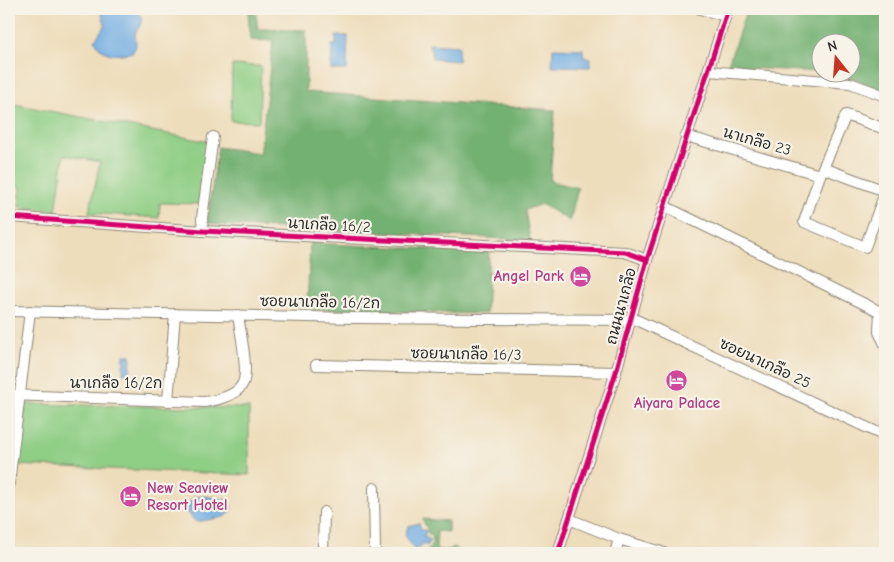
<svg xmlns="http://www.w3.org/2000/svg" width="894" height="562" viewBox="0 0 894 562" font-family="'Comic Neue','Playpen Sans Thai',sans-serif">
  <rect width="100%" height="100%" fill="#f7f3e8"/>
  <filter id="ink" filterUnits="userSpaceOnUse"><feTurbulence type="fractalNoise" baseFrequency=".02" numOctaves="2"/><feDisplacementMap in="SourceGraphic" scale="10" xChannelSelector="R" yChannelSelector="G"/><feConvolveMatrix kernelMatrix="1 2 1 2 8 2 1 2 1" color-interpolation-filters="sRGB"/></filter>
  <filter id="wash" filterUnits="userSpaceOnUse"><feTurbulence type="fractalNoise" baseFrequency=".0096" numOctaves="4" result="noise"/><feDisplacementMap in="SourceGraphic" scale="20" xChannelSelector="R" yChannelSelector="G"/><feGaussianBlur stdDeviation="1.12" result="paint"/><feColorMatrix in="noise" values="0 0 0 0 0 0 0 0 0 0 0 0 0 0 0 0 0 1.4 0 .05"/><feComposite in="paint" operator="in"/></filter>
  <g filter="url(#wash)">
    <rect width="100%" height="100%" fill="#edb"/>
    <g fill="#8fce85" stroke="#5d7c58">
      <path d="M232,65L261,66L259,122L231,121Z"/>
      <path d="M9,103L209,142L201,204L160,203L159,218L89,213L100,162L64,155L56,211L19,207L21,186L9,185Z"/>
      <path d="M25,404L249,408V475L17,465Z"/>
    </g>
    <g fill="#73b172" stroke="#4f6e4e">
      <path d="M248,9H255L258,29L306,30V92L555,110L550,181L578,188L570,221L541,204L525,210L530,240L218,225L207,222L218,147L260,153L273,41L250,40Z"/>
      <path d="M747,9H885V91L840,73H835L852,72V42H822L821,72L727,67Z"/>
      <path d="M310,243L489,252L486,314L307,309Z"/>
      <path d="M422,519L448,521V532L437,531L436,550H447L454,547L458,550L457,553H424L432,545L433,537L427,532V528Z"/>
    </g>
    <g fill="#72ade3" stroke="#4e6c87">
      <path d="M102,9H135L142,18L140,26L135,33L136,46L133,52C118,56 102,57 95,40L105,25L101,11Z"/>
      <path d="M336,36H348L347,70H331L332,45H336Z"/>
      <path d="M429,44L459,46L458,61L433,59Z"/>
      <path d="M553,48L583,49V57L591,58L590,67L552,66Z"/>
      <path d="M124,355H131L130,374L123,373Z"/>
      <path d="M204,496L227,500L232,506L230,513L224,517L196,522L188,513V504L194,497Z"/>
      <path d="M419,523L421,529L426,531L424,537L431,540L427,546L423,543L420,548L414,549L405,535L408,526Z"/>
    </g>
  </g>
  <g filter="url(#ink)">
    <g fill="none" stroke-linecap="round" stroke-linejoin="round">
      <defs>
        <g id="minor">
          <path d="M700,9L726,16"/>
          <path d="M709,71L850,83L885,96"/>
          <path d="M885,129L846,115L820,175L804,222L865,247L885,193"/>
          <path d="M686,136L820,175"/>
          <path d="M823,168L885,191"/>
          <path d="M664,206L885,314"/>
          <path d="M9,217L203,231L625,252L647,260"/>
          <path d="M203,231L202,218L213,137"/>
          <path d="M9,311L356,318L631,320"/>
          <path d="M880,311L879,332L885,344"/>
          <path d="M632,318L885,436"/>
          <path d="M316,365L616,372"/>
          <path d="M9,395L205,402C218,400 237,396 243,383C249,370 240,331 238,315"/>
          <path d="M168,401L175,314"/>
          <path d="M9,484L30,311"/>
          <path d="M374,488L375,553"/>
          <path d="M569,519L619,539L664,553"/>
          <path d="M323,553L324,512"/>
          <path d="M558,553L616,372L647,260L728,9"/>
          <path d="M615,553L619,539"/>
        </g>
      </defs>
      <use href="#minor" stroke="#8c8473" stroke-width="12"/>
      <use href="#minor" stroke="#fff" stroke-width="10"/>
      <defs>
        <g id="cycleway">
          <path d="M9,217L203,231L625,252L647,260"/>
          <path d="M558,553L616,372L647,260L728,9"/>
        </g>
      </defs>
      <use href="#cycleway" stroke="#f7f3e8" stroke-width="8"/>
      <use href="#cycleway" stroke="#d6006c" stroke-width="5"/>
    </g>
  </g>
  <defs>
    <symbol id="hotel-disc" viewBox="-11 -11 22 22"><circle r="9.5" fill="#d1479c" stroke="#f7f3e8"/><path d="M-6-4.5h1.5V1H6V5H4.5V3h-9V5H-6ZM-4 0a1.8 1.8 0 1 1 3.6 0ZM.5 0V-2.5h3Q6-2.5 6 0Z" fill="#fff"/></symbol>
  </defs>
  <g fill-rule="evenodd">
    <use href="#hotel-disc" x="568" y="264" width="25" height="25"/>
    <use href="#hotel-disc" x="664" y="368" width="25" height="25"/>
    <use href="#hotel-disc" x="118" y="484" width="25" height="25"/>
  </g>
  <g text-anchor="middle" stroke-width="4.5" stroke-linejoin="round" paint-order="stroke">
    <g font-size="15" fill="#2b2b2b" stroke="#f7f3e8">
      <text transform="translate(757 141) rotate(16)" y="5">นาเกลือ 23</text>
      <text transform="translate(329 225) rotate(3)" y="5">นาเกลือ 16/2</text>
      <text transform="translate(320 302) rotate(1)" y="5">ซอยนาเกลือ 16/2ก</text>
      <text transform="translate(621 306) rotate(-75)" y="5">ถนนนาเกลือ</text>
      <text transform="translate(466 354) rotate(1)" y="5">ซอยนาเกลือ 16/3</text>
      <text transform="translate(765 363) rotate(25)" y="5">ซอยนาเกลือ 25</text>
      <text x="116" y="388">นาเกลือ 16/2ก</text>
    </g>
    <g font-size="15" font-weight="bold" fill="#b23c85" stroke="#f7f3e8" text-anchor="end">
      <text x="564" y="281">Angel Park</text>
      <text x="677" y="408" text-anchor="middle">Aiyara Palace</text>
      <text x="147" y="493" text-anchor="start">New Seaview<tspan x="147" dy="17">Resort Hotel</tspan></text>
    </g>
  </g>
  <rect width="894" height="562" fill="none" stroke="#f7f3e8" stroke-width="30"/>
  <g transform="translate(836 58) rotate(343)"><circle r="24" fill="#f7f3e8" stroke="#a5a39c"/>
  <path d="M0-4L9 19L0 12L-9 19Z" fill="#c8321e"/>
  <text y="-8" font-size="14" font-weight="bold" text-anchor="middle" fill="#2b2b2b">N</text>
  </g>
</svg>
